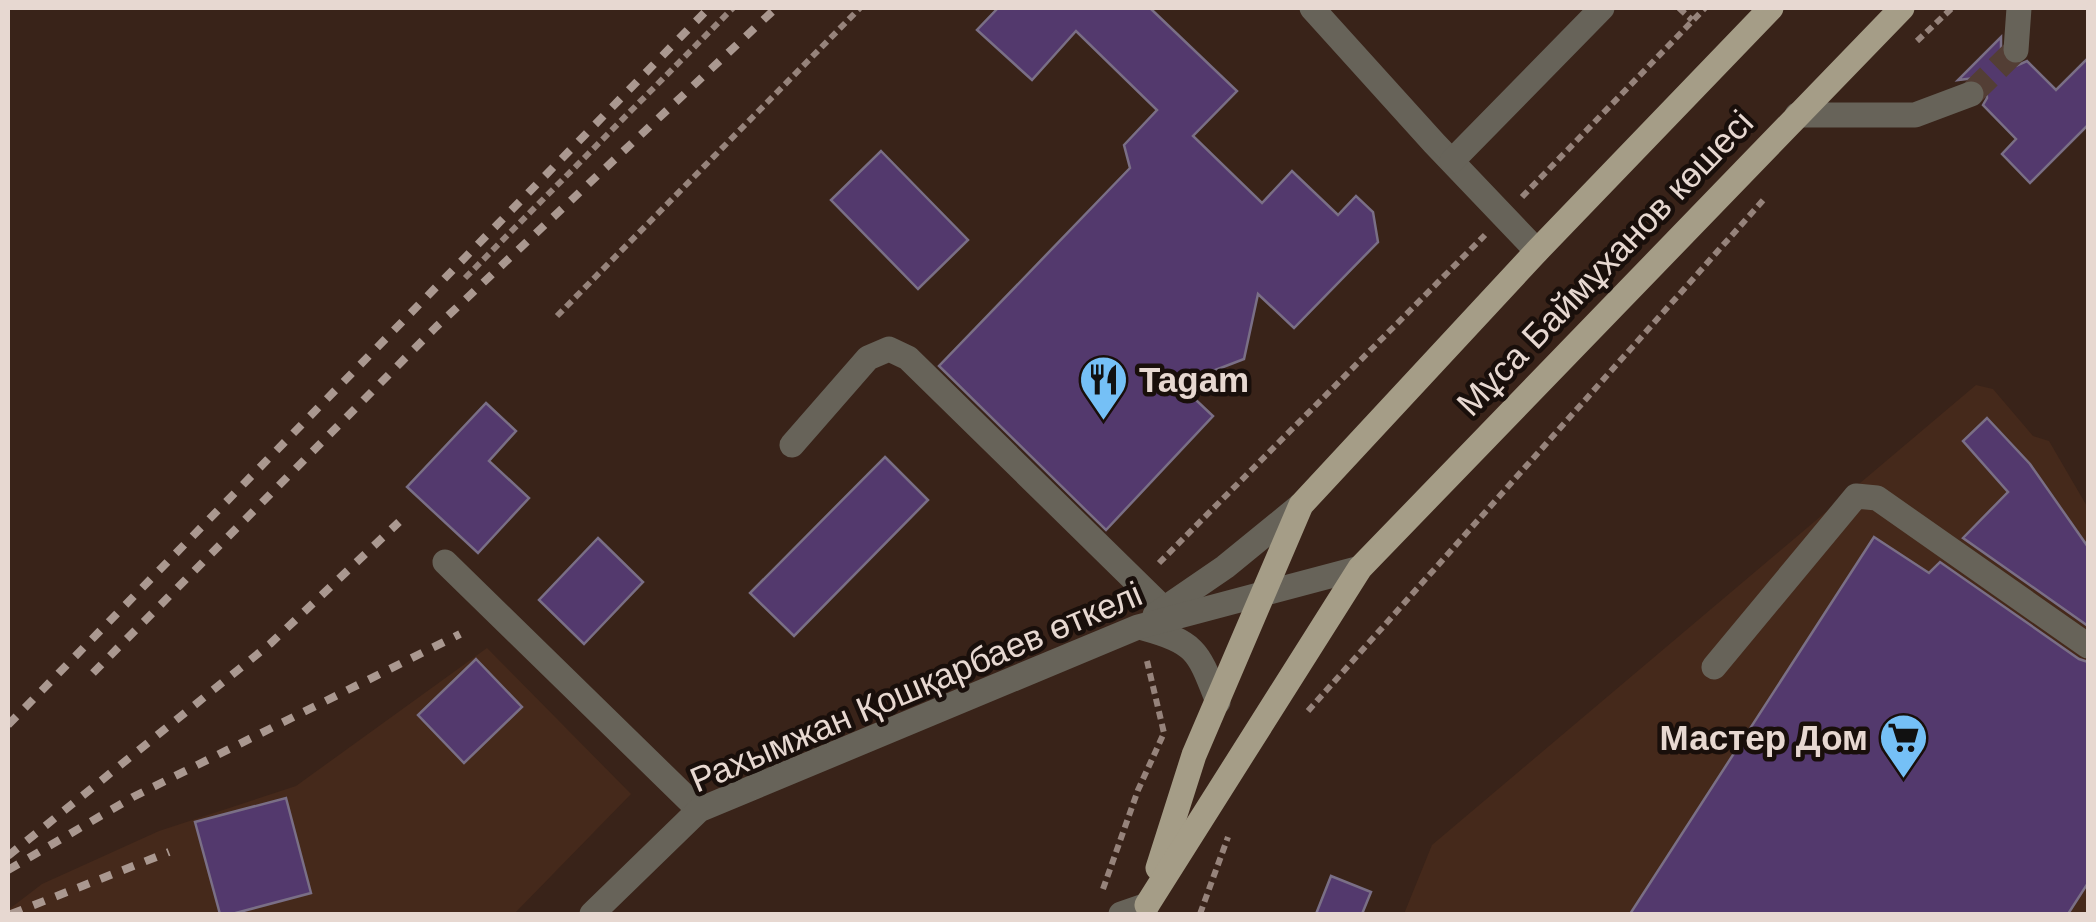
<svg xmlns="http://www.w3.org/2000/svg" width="2096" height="922" viewBox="0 0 2096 922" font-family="Arial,sans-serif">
  <rect width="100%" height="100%" fill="#392319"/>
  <g fill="#45291b">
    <path d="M1976,385L1993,389L2033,436L2049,441L2088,508V914H1404L1432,845Z"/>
    <path d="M487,648L631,794L514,914H8V910L42,884L159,831L296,786Z"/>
  </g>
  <g fill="#53396d" stroke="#7a6f86" stroke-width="2.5">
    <path d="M998,8H1150L1237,91L1193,136L1262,203L1292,171L1338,215L1356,196L1373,212L1378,242L1294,328L1258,294L1244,359L1179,384L1213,416L1106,530L939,366L1130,168L1124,145L1157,110L1076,31L1032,80L977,30Z"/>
    <path d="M2001,37V56L2006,63L2016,66L2027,61L2056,90L2088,58V125L2030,183L2002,154L2016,139L1983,105L1987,98L1986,87L1975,78L1958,80Z"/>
    <path d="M881,151L968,240L918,289L831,200Z"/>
    <path d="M486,403L516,431L489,461L529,498L478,553L407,487Z"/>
    <path d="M1987,418L2030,464L2088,547V626L1963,538L2008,492L1963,441Z"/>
    <path d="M885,457L928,500L794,636L750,593Z"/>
    <path d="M1874,537L1929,573L1940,562L2079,659L2088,662V883L2068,914H1630Z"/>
    <path d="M598,538L643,582L584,644L539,600Z"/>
    <path d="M476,659L522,707L464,763L418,715Z"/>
    <path d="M286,798L311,893L232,914H220L195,822Z"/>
    <path d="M1331,876L1371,892L1362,914H1316Z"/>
  </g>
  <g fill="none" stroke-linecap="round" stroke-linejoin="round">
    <path stroke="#533e35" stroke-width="25" stroke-dasharray="25 12" stroke-linecap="butt" d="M1971,94L2016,50"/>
    <g stroke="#96837b" stroke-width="6" stroke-dasharray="8 5" stroke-linecap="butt">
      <path d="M1679,8L1692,20"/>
      <path d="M1917,41L1952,8"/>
      <path d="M1522,197L1705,8"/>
      <path d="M465,278L733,8"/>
      <path d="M557,316L860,8"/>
      <path d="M1159,563L1485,235"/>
      <path d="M1308,711L1766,197"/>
      <path d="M1103,889L1138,790L1164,733L1147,661"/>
      <path d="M1200,914L1228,837"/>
    </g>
    <g stroke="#676359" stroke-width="25">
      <path d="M1312,8L1434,143L1537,251"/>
      <path d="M2016,50L2019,8"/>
      <path d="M1797,115H1915L1971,94"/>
      <path d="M1452,161L1602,8"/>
      <path d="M792,445L868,358L889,349L908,358L1164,609"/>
      <path d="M445,562L699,810"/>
      <path d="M1155,615L1225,567L1301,505"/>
      <path d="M1143,628C1197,643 1198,651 1218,702"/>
      <path d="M1714,667L1856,496L1877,498L2088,646"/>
      <path d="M592,914L699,810L1138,627L1360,568"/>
      <path d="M1121,914L1147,905"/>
    </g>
    <g stroke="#a59d87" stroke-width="25">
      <path d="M1158,868L1194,755L1301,505L1537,251L1771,8"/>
      <path d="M1147,905L1360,568L1902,8"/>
    </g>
    <g stroke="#aa9890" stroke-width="8" stroke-dasharray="12 12" stroke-linecap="butt">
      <path d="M93,673L436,327L776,8"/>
      <path d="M8,725L709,8"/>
      <path d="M8,856L270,644L399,522"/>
      <path d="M8,870L133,797L460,634"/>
      <path d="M11,914L169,852"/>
    </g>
  </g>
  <defs>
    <symbol id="restaurant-pin" viewBox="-11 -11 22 30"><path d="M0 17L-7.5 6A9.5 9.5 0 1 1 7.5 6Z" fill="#75c0f6" stroke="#190f0b"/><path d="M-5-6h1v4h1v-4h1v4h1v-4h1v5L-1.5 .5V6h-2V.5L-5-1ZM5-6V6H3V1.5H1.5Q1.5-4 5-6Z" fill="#111"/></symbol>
    <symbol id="supermarket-pin" viewBox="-11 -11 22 30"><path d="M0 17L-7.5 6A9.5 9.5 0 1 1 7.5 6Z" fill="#75c0f6" stroke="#190f0b"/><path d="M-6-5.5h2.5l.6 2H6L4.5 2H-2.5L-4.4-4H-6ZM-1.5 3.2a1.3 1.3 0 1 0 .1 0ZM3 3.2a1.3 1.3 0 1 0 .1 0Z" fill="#111"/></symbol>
  </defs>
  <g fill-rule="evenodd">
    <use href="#restaurant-pin" x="1076" y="352" width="55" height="75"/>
    <use href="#supermarket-pin" x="1876" y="710" width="55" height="75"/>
  </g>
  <g text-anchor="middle" stroke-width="9" stroke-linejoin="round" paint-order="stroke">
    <g font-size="35" fill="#e7d8d1" stroke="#190f0b">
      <text transform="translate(1605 263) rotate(-46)" y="12">Мұса Баймұханов көшесі</text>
      <text transform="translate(916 687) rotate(-23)" y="12">Рахымжан Қошқарбаев өткелі</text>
    </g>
    <g font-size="35" font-weight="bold" fill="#e7d8d1" stroke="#190f0b" text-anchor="start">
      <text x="1139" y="392">Tagam</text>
      <text x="1868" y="750" text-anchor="end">Мастер Дом</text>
    </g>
  </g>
  <rect width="2096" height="922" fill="none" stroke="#e7d8d1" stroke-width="20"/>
</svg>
